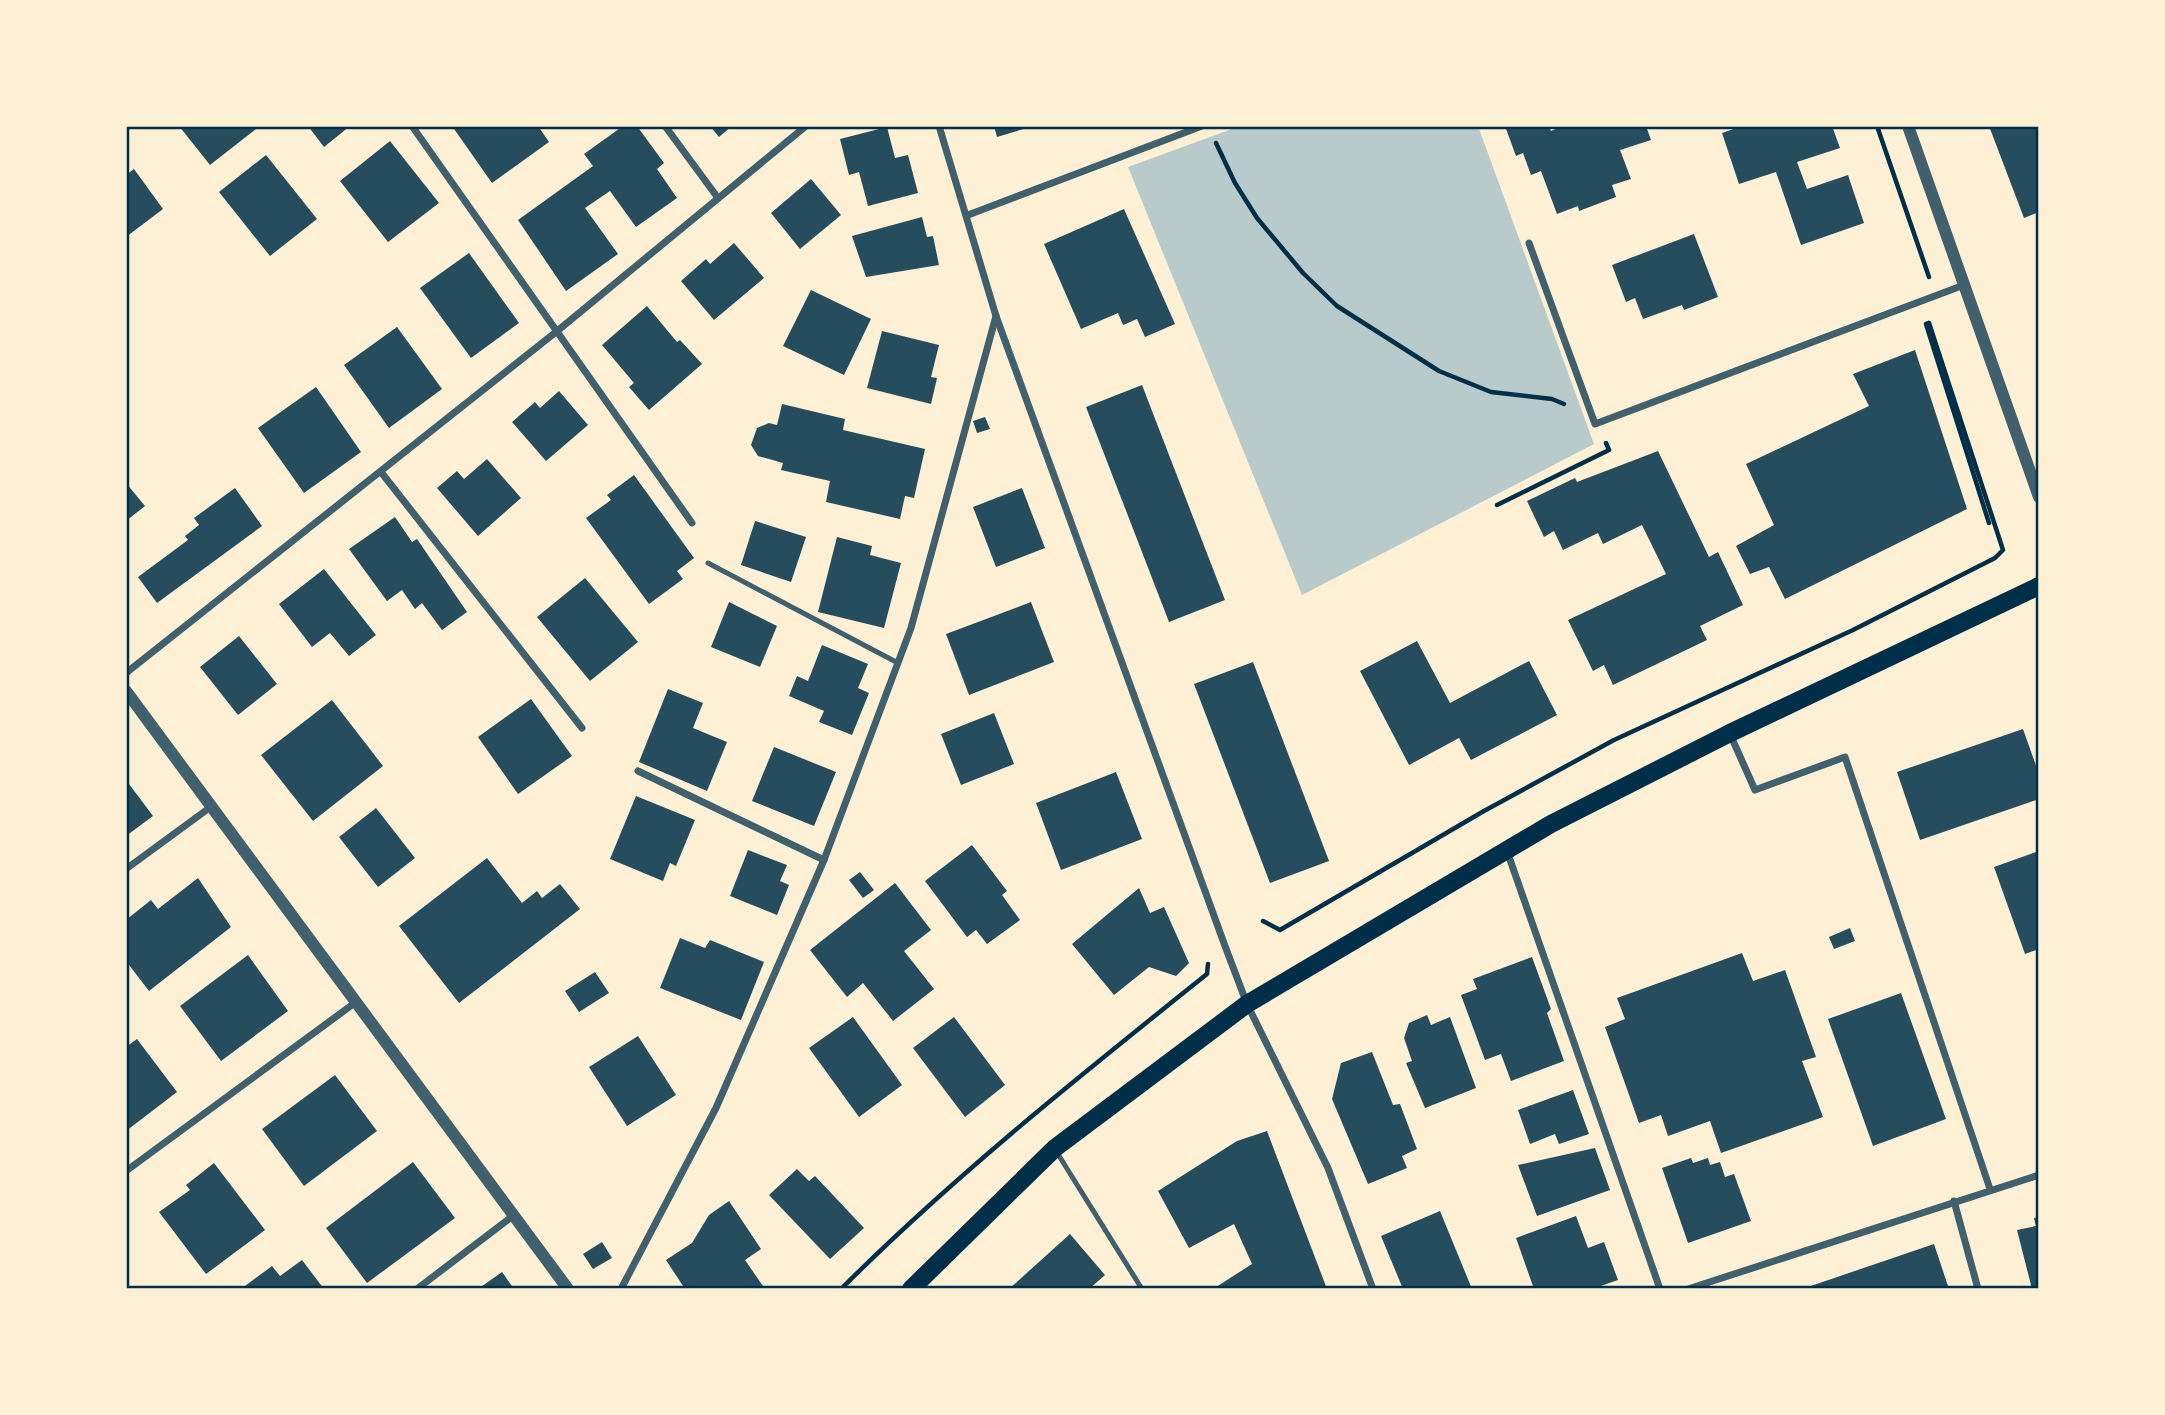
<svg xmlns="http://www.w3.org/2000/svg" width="2165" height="1415" viewBox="0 0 2165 1415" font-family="Cabin,sans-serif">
  <rect width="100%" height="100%" fill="#fdf0d5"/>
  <path fill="#b9caca" d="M1240,126H1478L1594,444L1302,595L1128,167Z"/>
  <g fill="#264d5e">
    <path d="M179,126H254L256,129L210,165Z"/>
    <path d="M308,126H350L324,147Z"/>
    <path d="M452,126H538L549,142L492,183Z"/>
    <path d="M623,126H637L664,163L657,169L677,198L636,227L610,191L585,208L618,254L566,291L518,220L593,166L584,154Z"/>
    <path d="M710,126H732L719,137Z"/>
    <path d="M994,126H1030V127L997,137Z"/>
    <path d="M1505,126H1549L1551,131L1563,126H1646L1651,140L1620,150L1631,179L1612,185L1616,197L1579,211L1578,206L1557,214L1541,171L1531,175L1523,153L1516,156Z"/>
    <path d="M1742,126H1832L1840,148L1797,162L1807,189L1848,175L1864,223L1801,245L1776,172L1739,184L1722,133Z"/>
    <path d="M1989,126H2039V212L2024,218Z"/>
    <path d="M887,127L895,158L908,155L918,193L868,206L859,172L849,175L840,139Z"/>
    <path d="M390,141L439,203L388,242L340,181Z"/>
    <path d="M266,155L317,219L270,256L219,192Z"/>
    <path d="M134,169L163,209L126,237V175Z"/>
    <path d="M811,179L841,215L800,249L771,213Z"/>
    <path d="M1124,209L1175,324L1145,337L1137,319L1123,325L1118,313L1081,329L1044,244Z"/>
    <path d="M922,217L927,237L933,236L939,265L866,277L852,236Z"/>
    <path d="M1694,234L1718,297L1684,310L1682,305L1643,319L1635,298L1626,302L1612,265Z"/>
    <path d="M734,243L764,278L714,320L681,281L706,259L710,264Z"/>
    <path d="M469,253L519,323L471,358L420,288Z"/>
    <path d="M811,290L871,319L844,375L783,346Z"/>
    <path d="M647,306L677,342L680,340L702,364L649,410L629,387L634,383L602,345Z"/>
    <path d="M397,327L442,389L389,428L344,365Z"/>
    <path d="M882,331L939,345L931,377L937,378L931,404L867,388Z"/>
    <path d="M1915,350L1967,509L1785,599L1769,567L1750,574L1736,546L1774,525L1746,464L1869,406L1853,374Z"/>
    <path d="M1142,385L1225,600L1169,622L1086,407Z"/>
    <path d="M316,387L361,452L304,493L258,428Z"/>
    <path d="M559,391L588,425L546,461L512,422L535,402L540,408Z"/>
    <path d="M782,404L845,419L843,430L925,449L914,498L905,496L900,519L826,502L830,481L781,470L783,463L758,456L751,445L757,428L769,423L777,425Z"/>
    <path d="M985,417L990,429L977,433L973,421Z"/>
    <path d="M1658,451L1709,557L1718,552L1743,605L1700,626L1707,640L1613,685L1604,665L1593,671L1568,620L1666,574L1642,525L1603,544L1598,533L1563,550L1554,531L1544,537L1527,501L1575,478L1577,482Z"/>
    <path d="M487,459L521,498L478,536L437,488L457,471L464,479Z"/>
    <path d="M634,475L694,558L677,571L683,579L649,604L586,518L611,500L607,495Z"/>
    <path d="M126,483L145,506L126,521Z"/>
    <path d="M235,488L262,526L157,603L138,577L188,540L185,536L199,525L194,518Z"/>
    <path d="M1022,488L1045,548L996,567L973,507Z"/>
    <path d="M395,517L412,542L417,539L467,612L442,630L422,603L415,609L402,590L387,601L349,549Z"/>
    <path d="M755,521L806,537L791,582L741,565Z"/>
    <path d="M837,537L872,546L870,555L901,563L884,628L818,612Z"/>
    <path d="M324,569L376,635L349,656L330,633L312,647L279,604Z"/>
    <path d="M585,578L638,642L590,681L537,617Z"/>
    <path d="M729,602L777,626L760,667L711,647Z"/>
    <path d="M1031,602L1054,662L969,695L946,634Z"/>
    <path d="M239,636L277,684L238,715L200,667Z"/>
    <path d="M1417,641L1450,703L1529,661L1557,715L1471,760L1459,738L1409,765L1360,671Z"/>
    <path d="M822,645L868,664L858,688L869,693L852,735L819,722L824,711L789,696L797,676L808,681Z"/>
    <path d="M1253,662L1329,861L1270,883L1194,684Z"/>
    <path d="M668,689L703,703L693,728L727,742L707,791L639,762Z"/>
    <path d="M531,699L572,756L518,794L478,737Z"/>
    <path d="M332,700L383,766L313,821L261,755Z"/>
    <path d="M994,713L1014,764L961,785L941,734Z"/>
    <path d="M2023,729L2039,774V799L1920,840L1897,772Z"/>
    <path d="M774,747L836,772L814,826L752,801Z"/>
    <path d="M1116,772L1142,839L1061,870L1036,803Z"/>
    <path d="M126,780L153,816L126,836Z"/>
    <path d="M636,796L695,820L676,866L670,863L663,881L610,859Z"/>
    <path d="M376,808L415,858L378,887L339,837Z"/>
    <path d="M972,845L1007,891L1002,895L1020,920L987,944L976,930L967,937L925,881Z"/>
    <path d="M748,850L787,865L780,881L789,885L777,915L730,896Z"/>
    <path d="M2039,851V949L2025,954L1994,867Z"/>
    <path d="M487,858L522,903L537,891L542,898L560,884L580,909L459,1003L399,926Z"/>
    <path d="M860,872L874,890L863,898L849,880Z"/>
    <path d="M198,878L231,927L149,991L126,961V920L151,900L158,909Z"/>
    <path d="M895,883L931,930L904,951L934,989L893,1021L863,983L847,997L810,950Z"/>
    <path d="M1139,888L1150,913L1164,907L1189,963L1176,976L1149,967L1114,995L1072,944Z"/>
    <path d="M1850,928L1855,941L1834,949L1829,937Z"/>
    <path d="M680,938L705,948L710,940L764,962L741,1020L660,988Z"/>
    <path d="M1742,953L1753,981L1785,970L1816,1057L1802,1061L1823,1117L1721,1153L1710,1121L1668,1136L1661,1115L1639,1123L1605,1027L1625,1019L1617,998Z"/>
    <path d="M248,955L288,1011L221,1061L180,1006Z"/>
    <path d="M1532,957L1551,1009L1547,1013L1564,1061L1511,1081L1501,1054L1485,1060L1461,995L1477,989L1473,979Z"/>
    <path d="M595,972L609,993L579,1012L565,991Z"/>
    <path d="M1901,993L1946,1119L1873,1146L1828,1019Z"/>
    <path d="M1427,1015L1431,1025L1450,1017L1476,1088L1425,1108L1406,1063L1412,1061L1404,1038L1409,1023Z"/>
    <path d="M853,1017L902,1085L859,1117L809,1048Z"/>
    <path d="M954,1017L1005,1085L965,1117L913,1048Z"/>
    <path d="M638,1036L676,1095L627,1126L589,1067Z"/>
    <path d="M137,1039L177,1092L126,1131V1047Z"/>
    <path d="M1372,1052L1393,1105L1400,1104L1417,1149L1402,1156L1407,1168L1368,1184L1332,1099L1341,1063Z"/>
    <path d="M335,1075L377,1131L304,1186L262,1129Z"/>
    <path d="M1573,1090L1589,1134L1559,1144L1555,1134L1530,1144L1518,1110Z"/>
    <path d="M1267,1131L1327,1289H1213L1252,1264L1234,1224L1189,1248L1158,1191L1237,1141Z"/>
    <path d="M1595,1148L1610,1190L1537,1216L1518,1165Z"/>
    <path d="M1691,1158L1693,1163L1708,1158L1710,1165L1720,1162L1725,1177L1734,1174L1751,1221L1688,1243L1662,1168Z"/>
    <path d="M413,1162L455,1218L367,1283L326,1228Z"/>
    <path d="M214,1163L265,1230L206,1274L159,1212L190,1190L186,1185Z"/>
    <path d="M797,1169L809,1181L815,1176L864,1228L830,1259L769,1195Z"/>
    <path d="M729,1201L761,1249L745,1260L765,1289H685L666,1260L692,1243L709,1215Z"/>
    <path d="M1440,1211L1472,1289H1403L1381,1236Z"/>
    <path d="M1576,1216L1588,1248L1604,1242L1618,1280L1592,1289H1534L1516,1238Z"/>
    <path d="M2039,1217V1289H2032L2017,1230L2036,1226L2034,1218Z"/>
    <path d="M1070,1234L1105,1275L1089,1289H1009Z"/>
    <path d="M602,1242L612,1258L593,1269L583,1254Z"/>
    <path d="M1934,1244L1949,1289H1802Z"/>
    <path d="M302,1260L324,1289H241L272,1266L280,1276Z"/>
    <path d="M502,1272L514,1289H478Z"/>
  </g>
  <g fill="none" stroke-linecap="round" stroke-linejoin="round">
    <g stroke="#003049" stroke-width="4.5">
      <path d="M1877,126L1929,277"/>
      <path d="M1216,143L1235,183L1257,218L1303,273L1337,306L1439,371L1491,392L1552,399L1564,404"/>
      <path d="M1929,323L1926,324L1989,523"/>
      <path d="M1497,505L1609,450L1606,443"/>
      <path d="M1263,921L1280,930L1484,811L1614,740L1853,630L1995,558L2003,550L1929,323"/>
      <path d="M841,1289C955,1175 1081,1075 1207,974L1208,964"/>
    </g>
    <g stroke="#3f606c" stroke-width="5">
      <path d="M708,563L898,663"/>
      <path d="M1056,1151L1142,1289"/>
    </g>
    <g stroke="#3f606c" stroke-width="7">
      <path d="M412,126L692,523"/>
      <path d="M665,126L718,198"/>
      <path d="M939,126L996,316L1225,946L1247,1004L1328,1168L1373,1289"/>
      <path d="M968,215L1202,126"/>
      <path d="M1529,243L1595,424L1964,285"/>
      <path d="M381,472L582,728"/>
      <path d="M126,673L556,332L806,126"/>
      <path d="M1730,734L1755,790L1845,757L1990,1189"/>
      <path d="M638,771L824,860"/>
      <path d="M1507,851L1660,1289"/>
      <path d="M126,869L212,806"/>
      <path d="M126,1171L356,1002"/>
      <path d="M1954,1201L1978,1289"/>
      <path d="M417,1289L514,1215"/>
      <path d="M621,1289L716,1108L824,860L911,628L996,316"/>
      <path d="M1688,1289L2039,1175"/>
    </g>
    <g stroke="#3f606c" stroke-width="12">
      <path d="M1908,126L2039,497"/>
      <path d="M126,691L568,1289"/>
    </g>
    <path stroke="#003049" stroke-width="18" d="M911,1289L1055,1148L1247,1004L1551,824L1730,733L2039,586"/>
  </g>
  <rect width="2165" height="1415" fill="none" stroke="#fdf0d5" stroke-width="256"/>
  <rect x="128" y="128" width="1909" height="1159" fill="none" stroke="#003049" stroke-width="2.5"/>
</svg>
